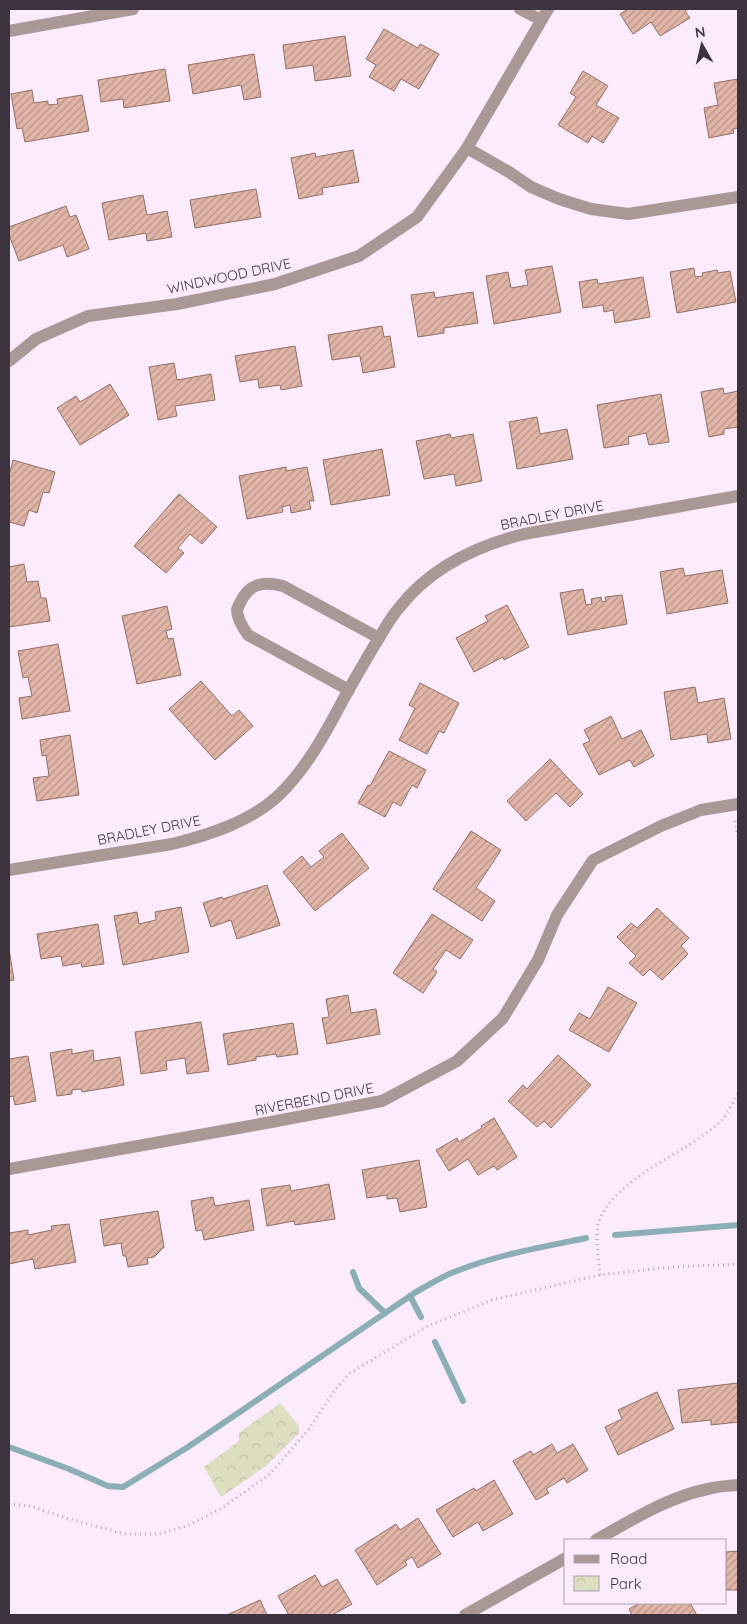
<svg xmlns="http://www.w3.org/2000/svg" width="747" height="1624" viewBox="0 0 747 1624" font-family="Quicksand,sans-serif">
  <defs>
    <pattern id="park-crowns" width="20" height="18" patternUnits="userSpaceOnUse" patternTransform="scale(1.25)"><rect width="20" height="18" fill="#dddfc1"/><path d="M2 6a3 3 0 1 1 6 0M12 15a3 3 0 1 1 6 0" fill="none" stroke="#bfc0a7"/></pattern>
    <pattern id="building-hatch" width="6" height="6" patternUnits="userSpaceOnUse" patternTransform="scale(1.25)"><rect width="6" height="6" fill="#e1b5a7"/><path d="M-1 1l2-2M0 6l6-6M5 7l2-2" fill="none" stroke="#b89489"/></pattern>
  </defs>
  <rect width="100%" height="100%" fill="#fbebfc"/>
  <path fill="url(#park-crowns)" d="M280,1403L299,1426V1433L266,1466L221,1497L204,1467L239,1441V1433Z"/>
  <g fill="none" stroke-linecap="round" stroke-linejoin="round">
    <g stroke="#8caeb7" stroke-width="6">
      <path d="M615,1235L738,1225"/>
      <path d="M353,1272L359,1288L385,1313"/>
      <path d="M410,1296L421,1317"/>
      <path d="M435,1342L463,1401"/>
      <path d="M9,1447L69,1469L108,1486L123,1487L188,1447L416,1292C429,1285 441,1277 454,1272C496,1255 542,1247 586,1238"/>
    </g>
  </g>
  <g fill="url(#building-hatch)" stroke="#927065">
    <path d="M628,9H688L685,11L690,18L660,36L651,22L633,34L620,14Z"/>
    <path d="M384,29L418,48L420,44L439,54L419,89L401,79L394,91L369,77L376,65L366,59Z"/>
    <path d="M345,36L351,76L315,81L313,65L286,69L283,45Z"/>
    <path d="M254,54L261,97L244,100L241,85L193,94L188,65Z"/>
    <path d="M165,69L170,101L124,108L123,99L101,102L98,80Z"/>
    <path d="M583,71L608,86L596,105L619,118L603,143L592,136L588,143L558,125L576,97L570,93Z"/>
    <path d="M738,79V128L733,129L734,133L709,138L704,108L718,105L714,83Z"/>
    <path d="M32,90L34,103L48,101V105L58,104L57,99L82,95L89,131L25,142L22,128L17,129L11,94Z"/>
    <path d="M353,150L359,182L322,188L323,194L299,199L291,158L315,153L316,157Z"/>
    <path d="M256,189L261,217L195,228L190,200Z"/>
    <path d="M143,195L147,215L167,211L172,237L147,241L146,233L109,240L102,203Z"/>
    <path d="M66,206L70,217L76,215L89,249L67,257L63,245L19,261L9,235V227Z"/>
    <path d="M552,266L561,312L494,324L486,276L508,272L511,288L528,285L525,270Z"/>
    <path d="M694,268L695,277L703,276L702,273L717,270L718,273L730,271L736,302L677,313L670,272Z"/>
    <path d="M643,277L650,317L615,323L613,310L604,312L603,305L583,308L579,282L597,279L598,284Z"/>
    <path d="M434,292L435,298L473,292L478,323L444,328V333L418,337L411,295Z"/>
    <path d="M382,326L384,337L390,336L395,367L363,373L360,356L332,360L328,335Z"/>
    <path d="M295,346L302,386L281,390L280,385L259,388L258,379L240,382L235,356Z"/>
    <path d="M174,363L177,380L211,374L215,400L175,406L177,416L158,420L149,367Z"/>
    <path d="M110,384L129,415L80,445L57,408L76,396L80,402Z"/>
    <path d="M723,388L724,394L738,391V427L724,429V434L709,437L701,392Z"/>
    <path d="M661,394L669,442L649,445L646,433L628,437L629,444L604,448L597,405Z"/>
    <path d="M537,417L540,434L567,429L573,459L517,469L509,422Z"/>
    <path d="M450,434L451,438L473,434L482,481L456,486L454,474L424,479L416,441Z"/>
    <path d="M382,449L390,495L331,505L323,460Z"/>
    <path d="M13,460L55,472L49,493L43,492L37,513L29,510L24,526L9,522V476Z"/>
    <path d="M286,467V471L307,467L314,501H309L311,509L291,513L290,505L282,507L283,512L247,519L239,476Z"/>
    <path d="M179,494L217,527L202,544L190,534L178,548L184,553L166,573L134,546Z"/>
    <path d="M24,564L27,582L38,581L41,598H46L50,621L9,627V567Z"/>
    <path d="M683,568L685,576L722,570L728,603L667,614L660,572Z"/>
    <path d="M583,589L586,605L592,604L591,599L601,597L602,602L606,601L605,597L622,595L627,624L568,635L560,593Z"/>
    <path d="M507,605L529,647L504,660L503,657L474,672L456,638L488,621L485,616Z"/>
    <path d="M167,606L172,629L166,631L168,639L173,638L181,675L137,684L122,616Z"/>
    <path d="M58,644L70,711L22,719L19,698L32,696L28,677L23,678L18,651Z"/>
    <path d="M201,681L232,716L239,710L253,726L215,760L169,709Z"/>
    <path d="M420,683L459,703L444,733L439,731L427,754L399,740L415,708L409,705Z"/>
    <path d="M695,687L698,703L724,698L731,739L708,743L707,734L671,740L664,692Z"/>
    <path d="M611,716L622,739L641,730L654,756L634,767L630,760L599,775L583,744L590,741L584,730Z"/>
    <path d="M70,735L79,795L37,801L33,778L49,776L46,755L42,756L40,740Z"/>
    <path d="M389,751L426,770L417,788L412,785L401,806L393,802L385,817L358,803L368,785L370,786Z"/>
    <path d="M550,759L583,794L570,807L556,793L526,821L507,801Z"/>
    <path d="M471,831L501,850L476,888L495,901L482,921L433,889Z"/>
    <path d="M342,833L369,868L315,911L283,872L302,856L311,867L324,857L319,851Z"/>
    <path d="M267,885L280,925L237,939L231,920L211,927L203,903L222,897L223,899Z"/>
    <path d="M181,907L189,952L123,965L114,916L137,912L139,924L156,920L155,912Z"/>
    <path d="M657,908L689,938L681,946L688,954L662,980L650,969L643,976L629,963L636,956L617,937L631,923L637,928Z"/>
    <path d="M432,914L473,940L460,959L446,950L433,969L437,972L423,993L393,973Z"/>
    <path d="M98,924L104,964L82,967L81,963L63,966L61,956L41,959L37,934Z"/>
    <path d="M9,949L14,980L9,981Z"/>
    <path d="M608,987L637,1003L609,1052L569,1030L579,1013L590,1019Z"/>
    <path d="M348,995L351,1013L376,1009L380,1034L327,1044L322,1018L329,1017L326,999Z"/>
    <path d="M201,1022L209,1071L187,1074L185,1058L166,1061L167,1070L141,1074L135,1032Z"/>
    <path d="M293,1023L298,1054L277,1057L276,1054L256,1057V1060L228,1065L223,1034Z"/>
    <path d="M72,1049V1054L93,1050L94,1061L120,1057L124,1085L82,1092L81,1089L72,1090V1094L57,1096L50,1053Z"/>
    <path d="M558,1055L591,1085L551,1128L544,1121L537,1127L508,1101L523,1085L527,1089Z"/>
    <path d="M28,1056L36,1101L15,1105L13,1096L9,1097V1059Z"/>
    <path d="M494,1118L517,1157L497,1170L494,1166L478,1175L468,1159L449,1171L436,1150L457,1138L459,1142L482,1128L481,1126Z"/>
    <path d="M419,1160L427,1207L400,1212L397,1198L387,1199V1195L367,1198L362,1170Z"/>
    <path d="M329,1184L335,1219L295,1225L294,1221L267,1226L261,1189L290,1185L291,1191Z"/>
    <path d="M213,1197L215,1206L249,1200L254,1230L204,1240L202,1230L196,1231L191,1201Z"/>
    <path d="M158,1211L164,1247L154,1257L147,1258L148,1264L128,1267L126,1256H123L121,1243L104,1246L100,1220Z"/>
    <path d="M69,1224L76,1262L35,1269L33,1259L9,1264V1233L28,1230V1235L52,1230L51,1226Z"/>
    <path d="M738,1383V1422L711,1425V1420L682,1423L678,1390Z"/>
    <path d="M657,1392L674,1429L618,1455L605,1427L622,1419L618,1410Z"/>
    <path d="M552,1444L557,1453L573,1444L588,1470L567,1483L564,1478L546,1489L549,1493L536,1500L513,1461L531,1451L533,1455Z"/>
    <path d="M494,1480L513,1514L483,1531L478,1522L453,1537L436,1510L474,1488L476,1491Z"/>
    <path d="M418,1518L441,1554L418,1568L412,1557L405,1561L407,1565L377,1585L355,1550L396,1524L400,1530Z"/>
    <path d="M738,1551V1590H726V1552Z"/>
    <path d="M315,1575L322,1587L337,1579L352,1604L332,1615H289L278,1596Z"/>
    <path d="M260,1600L267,1615H227Z"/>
    <path d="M640,1603H690L697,1615H632L629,1609Z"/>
  </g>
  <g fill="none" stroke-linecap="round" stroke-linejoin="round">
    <g stroke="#b5a7b6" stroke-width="3" stroke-dasharray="1 4" stroke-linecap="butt">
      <path d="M735,821L738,837"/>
      <path d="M600,1275C599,1261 595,1238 598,1225C611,1178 688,1154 722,1120C728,1113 733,1102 738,1094"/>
      <path d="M9,1504L30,1506L69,1519L125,1534H158L187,1526L222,1508L270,1474L309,1429L335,1390L350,1373L428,1326L492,1300L600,1275L672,1267L738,1264"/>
    </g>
    <g stroke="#a99896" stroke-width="12">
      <path d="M520,9L541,20"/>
      <path d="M9,31L133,9"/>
      <path d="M467,148L509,172L531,187L559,199L591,209L628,214L738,197"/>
      <path d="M9,361L36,339L88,316L177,304L275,284L359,256L417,217L467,148L548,9"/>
      <path d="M349,690L248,635C243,628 237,619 237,610C237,609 240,603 240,603C249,583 264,581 283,586L379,638"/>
      <path d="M9,870L172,844C209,835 253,821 281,793C307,767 325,734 342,702C352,683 363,665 374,646C382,634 389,619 399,608C430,568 476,546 524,534L738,496"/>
      <path d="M9,1169L266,1123L382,1101L457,1061L503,1018L538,960L557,915L593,860L661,826L701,810L738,804"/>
      <path d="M596,1540C632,1520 668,1497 708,1489C718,1486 728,1486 738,1485"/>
      <path d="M465,1615L566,1558"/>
    </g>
  </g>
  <g text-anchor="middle" stroke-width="4" stroke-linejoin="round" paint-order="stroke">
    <g font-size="14" fill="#3d333e" stroke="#fbebfc">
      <text transform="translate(229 276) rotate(-12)" y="5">WINDWOOD DRIVE</text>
      <text transform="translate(552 515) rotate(-11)" y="5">BRADLEY DRIVE</text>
      <text transform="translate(149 830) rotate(-11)" y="5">BRADLEY DRIVE</text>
      <text transform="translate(314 1099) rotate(-11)" y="5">RIVERBEND DRIVE</text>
    </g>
  </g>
  <rect width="747" height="1624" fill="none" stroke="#3d333e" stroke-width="20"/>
  <rect x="564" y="1539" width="162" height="65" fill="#fbebfc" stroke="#afa1b0"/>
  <rect x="574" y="1555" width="25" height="8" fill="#a99896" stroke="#afa1b0"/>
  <text x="610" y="1564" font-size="15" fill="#3d333e">Road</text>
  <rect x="574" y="1576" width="25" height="15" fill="url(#park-crowns)" stroke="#afa1b0"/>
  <text x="610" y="1589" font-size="15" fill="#3d333e">Park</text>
  <g transform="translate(702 45) rotate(352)" stroke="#fbebfc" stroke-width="4" paint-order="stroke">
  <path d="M0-4L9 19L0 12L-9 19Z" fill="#3d333e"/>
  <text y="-8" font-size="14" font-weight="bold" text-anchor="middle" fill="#3d333e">N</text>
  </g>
</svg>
